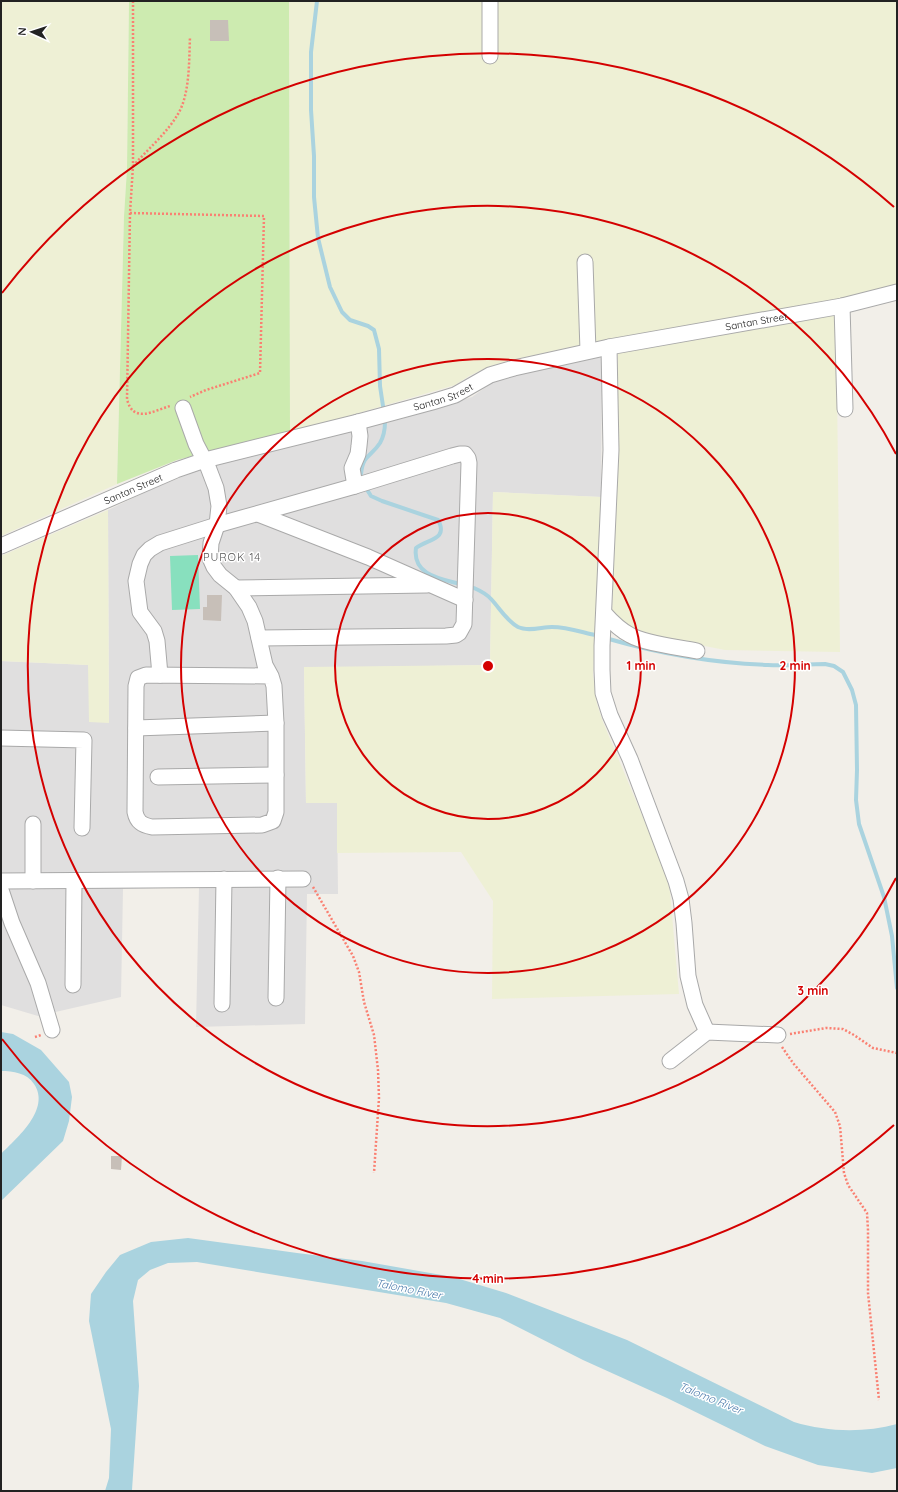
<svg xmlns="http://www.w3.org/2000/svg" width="898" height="1492" viewBox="0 0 898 1492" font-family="Quicksand,sans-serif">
  <rect width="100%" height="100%" fill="#f2efe9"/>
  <path fill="#e0dfdf" d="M602,357L601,497L493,492L490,665L304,668L306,803H337L338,894H307L305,1024L196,1027L199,887L123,889L121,997L38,1016L1,1005V661L89,665V722H109L108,510L152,489L194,472L249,456L401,419L472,397L493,382L516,375Z"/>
  <g fill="#eef0d5">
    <path d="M1,1H129L127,169L124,216L117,484L1,536Z"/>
    <path d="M289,1H897V285L843,298L745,316L608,339L516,359L490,366L469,376L455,385L290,433Z"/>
    <path d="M835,315L837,385L840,652L725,650L654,636L630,629L612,615L618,447V353Z"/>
    <path d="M493,492L601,497L593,675L597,704L603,722L665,870L670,892L679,994L492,999L493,901L461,852L337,853V803H306L304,667L490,665Z"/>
    <path d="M108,510L109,723L89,722L88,665L1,661V556Z"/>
  </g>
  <path fill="#cdebb0" d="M129,1H289L290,433L220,449L177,460L117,484L124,216L127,169Z"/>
  <path fill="#88e0be" d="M198,555L200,609L172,610L170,556Z"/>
  <g fill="#aad3df">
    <path d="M1,1032L13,1034L41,1050L69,1082L72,1097L69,1121L63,1141L1,1201V1154C17,1138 51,1109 34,1084C27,1073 13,1071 1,1071Z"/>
    <path d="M188,1238L297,1253L362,1261L453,1277L506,1293L627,1340L794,1422C827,1432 864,1433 897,1424V1468L872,1473L818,1465L765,1446L667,1398L583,1360L500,1318L446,1303L197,1262L168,1263L150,1270L138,1280L133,1301L139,1386L132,1490L131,1491H105L109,1478L111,1429L89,1321L91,1294L106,1272L120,1255L151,1242Z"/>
  </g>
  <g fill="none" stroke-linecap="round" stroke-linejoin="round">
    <g stroke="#aad3df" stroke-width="4">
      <path d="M317,1L311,52V110L314,156V197L318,238L330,287L342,312L350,320L368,326L374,330L379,349L380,386L383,406"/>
      <path d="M361,474C363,454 371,457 380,443C384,436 385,430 385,422"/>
      <path d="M366,488L371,496L382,501L438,520C449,540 427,539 416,548C412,575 441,579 460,584"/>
      <path d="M474,588C481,591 487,594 492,600C500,609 507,621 518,627C528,632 542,627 552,627C567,627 581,632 595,635"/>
      <path d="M609,639C661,654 713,663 768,665C787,666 806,664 825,664L834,666L843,672L852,690L856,705L857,770L856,800L859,824L884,897L892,936L897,988"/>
    </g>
  </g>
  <g fill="#c7bfb8">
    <path d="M210,20H228L229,41H210Z"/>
    <path d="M207,595H222L221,621L203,620V607H207Z"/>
    <path d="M111,1156H122L121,1170L111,1169Z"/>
  </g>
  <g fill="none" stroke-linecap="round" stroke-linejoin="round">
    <defs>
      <g id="minor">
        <path d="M490,56V1"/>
        <path d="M585,262L588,351"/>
        <path d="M842,306L845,409"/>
        <path d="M609,347L611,450L602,646V670L603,693L610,715L630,759L676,881L681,899L684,923L688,976L695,1005L707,1032"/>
        <path d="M183,408L196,444L208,467L216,488L219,506L217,525L211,543L210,558L214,567L220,575L236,588L249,607L255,621L265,665L271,676L274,686L276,723V812L273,821L262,825L152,827C142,825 137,822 135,812L136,686L138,678L146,675L271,676"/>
        <path d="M355,486L352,468L358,454L359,446L360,436L358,422"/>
        <path d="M258,514L368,557L465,600"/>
        <path id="s1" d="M1,546L176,470L205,460L358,422L432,402L455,395L490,375L514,368L609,347L842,306L897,292"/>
        <path d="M236,588L427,585"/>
        <path d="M604,613C612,622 620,630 630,635C646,644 678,647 697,651"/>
        <path d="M160,675L157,641L154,631L140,612L136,581L140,564L144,555L150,549L160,543L217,525L355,486L452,456L460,454H465L468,458L469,463L464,624L459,633L456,635L446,636L259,638"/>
        <path d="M136,728L276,723"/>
        <path d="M1,738L84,740L82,828"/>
        <path d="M158,777L276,775"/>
        <path d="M1,881L303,879"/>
        <path d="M33,881V824"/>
        <path d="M1,890L12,923L38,983L52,1030"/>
        <path d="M73,985L74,881"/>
        <path d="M276,998L278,878"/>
        <path d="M222,1004L224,879"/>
        <path d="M670,1061L707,1032L778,1035"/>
      </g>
    </defs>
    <use href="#minor" stroke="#a9a9a9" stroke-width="17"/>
    <g stroke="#fa8072" stroke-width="2.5" stroke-dasharray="2 2" stroke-linecap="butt">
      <path d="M133,1V166L130,213L127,399C133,424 153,411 170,406"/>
      <path d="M133,166C148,149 167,133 178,114C190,94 189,60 190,37"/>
      <path d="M130,213L264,216L260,373L206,390L190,397"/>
      <path d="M313,887L353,956L359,972L364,1002L374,1035L378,1070L379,1098L374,1173"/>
      <path d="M790,1034L826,1028L843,1029L854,1035L873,1048L897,1053"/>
      <path d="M35,1037L41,1035"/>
      <path d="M782,1047L793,1063L835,1112L840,1126L844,1173L848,1185L867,1213L868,1230V1293L879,1400"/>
    </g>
    <use href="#minor" stroke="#fff" stroke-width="15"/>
  </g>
  <g fill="none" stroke="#d40000" stroke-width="2">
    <circle cx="488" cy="666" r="153"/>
    <circle cx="488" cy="666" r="307"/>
    <path d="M896 878A460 460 0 1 1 896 454"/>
    <path d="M894 1125A613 613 0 0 1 2 1039M2 293A613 613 0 0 1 894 207"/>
  </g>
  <g text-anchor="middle" stroke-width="3" stroke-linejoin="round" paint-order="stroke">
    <g font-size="10" fill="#222" stroke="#fff">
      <text dy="4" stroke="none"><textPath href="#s1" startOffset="792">Santan Street</textPath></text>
      <text dy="4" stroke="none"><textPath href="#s1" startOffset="468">Santan Street</textPath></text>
      <text dy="4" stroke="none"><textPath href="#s1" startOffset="144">Santan Street</textPath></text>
    </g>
    <g font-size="11" letter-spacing="1" fill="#555" stroke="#fff">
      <text x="232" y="561">PUROK 14</text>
    </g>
    <g font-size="11" font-style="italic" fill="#4a7aab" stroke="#fff">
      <text transform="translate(409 1289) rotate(11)" y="4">Talomo River</text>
      <text transform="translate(711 1398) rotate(22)" y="4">Talomo River</text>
    </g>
  </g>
  <circle cx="488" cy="666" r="6" fill="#d40000" stroke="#fff" stroke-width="2"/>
  <g font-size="12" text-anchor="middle" font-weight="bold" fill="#d40000" stroke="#fff" stroke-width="3" stroke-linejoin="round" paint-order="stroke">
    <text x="641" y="670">1 min</text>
    <text x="795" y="670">2 min</text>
    <text x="813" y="995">3 min</text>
    <text x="488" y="1283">4 min</text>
  </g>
  <rect width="898" height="1492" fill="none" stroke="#222222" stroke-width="4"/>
  <g transform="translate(32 32) rotate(273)" stroke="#ffffff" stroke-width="3" paint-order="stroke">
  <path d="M0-3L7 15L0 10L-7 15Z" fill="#222222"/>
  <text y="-6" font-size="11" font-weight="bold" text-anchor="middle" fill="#222222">N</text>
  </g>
</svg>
